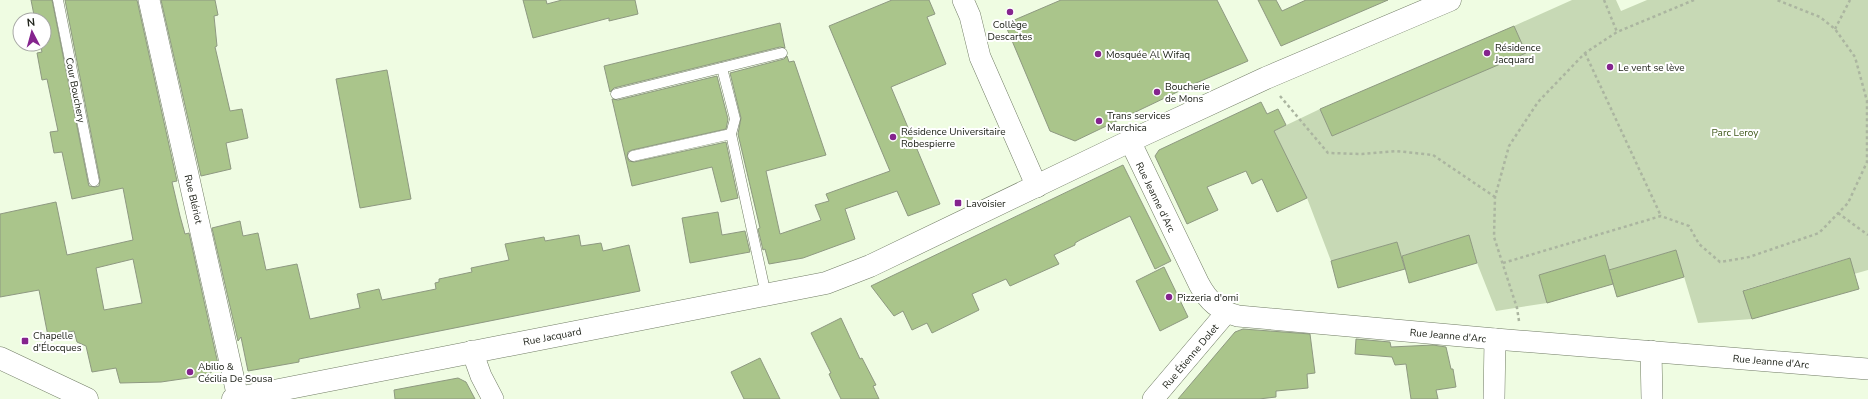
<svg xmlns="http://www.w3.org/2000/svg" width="1868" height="399" viewBox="0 0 1868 399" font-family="'Nunito Sans',sans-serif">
  <rect width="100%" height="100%" fill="#effce2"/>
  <path fill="#c7d9b5" d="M1572,0H1616L1621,11L1647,0H1868V270L1854,274L1849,258L1744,290L1752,319L1698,323L1676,250L1609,270L1605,255L1539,275L1547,303L1496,311L1477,263L1469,236L1401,256L1397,242L1331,261L1307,198L1274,131L1320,109L1332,136L1525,52L1514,26Z"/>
  <g fill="#aac58b" stroke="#8e9981" fill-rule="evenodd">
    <path d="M31,0H52L88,182L89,186L95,187L99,186L100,180L65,0H137L177,181L172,182L180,216L185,234L189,233L218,364L209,375L161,382L120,383L116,368L92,372L86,346L77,342L74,331L48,336L39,290L0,297V214L56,202L67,255L133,240L123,188L72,199L62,152L54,153L50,132L58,131L47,79L42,80L37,53L42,52L40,44H44V20H35ZM133,259L142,303L104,310L96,268Z"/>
    <path d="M161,0H215L218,15L214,16L217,46L215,47L230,111L242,109L248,138L226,143L231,169L201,176Z"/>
    <path d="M523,0H546L547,4L562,0H635L638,14L609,21V18L533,38Z"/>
    <path d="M892,0H929L935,14L927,17L946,64L891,87L940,204L908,216L897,191L845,209L855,239L803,258L769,264L765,249L763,250L758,229L760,228L738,134L741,118L730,73L784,59L787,56L789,62L794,61L826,155L766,171L780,234L821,220L815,205L829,201L826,194L890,171L829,26Z"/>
    <path d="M1061,0H1217L1248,61L1196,83L1075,141L1050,131L1005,24Z"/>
    <path d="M1258,0H1276L1282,11L1306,0H1388L1281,46Z"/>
    <path d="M780,23L785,48L780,47L614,88L610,92L604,66Z"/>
    <path d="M1514,26L1526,53L1332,136L1320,109Z"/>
    <path d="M387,70L411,199L360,208L336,79Z"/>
    <path d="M717,76L728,119L726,129L632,150L628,152L627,157L629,161L634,162L726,142L738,198L721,202L712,167L632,186L612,99L618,100Z"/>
    <path d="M1261,102L1267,114L1278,109L1286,125L1274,131L1307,198L1277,212L1262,179L1252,184L1246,171L1207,187L1218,210L1187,224L1155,156L1159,150Z"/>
    <path d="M1123,165L1171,261L1155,269L1130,216L1080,240L1075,243V245L1054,255L1059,264L1010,286L1006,279L972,294L979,310L932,333L927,323L912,330L903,311L894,316L871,286Z"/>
    <path d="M718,212L722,235L745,231L750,252L690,263L682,218Z"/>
    <path d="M240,221L243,236L258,233L266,270L297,264L310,319L360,308L357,294L379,289L382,300L436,289L435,283L439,282V279L472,272L471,268L509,260L505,244L544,237L545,241L579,235L581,246L601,243L603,251L629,245L640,291L299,359V362L248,371L241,337L238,341L212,228Z"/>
    <path d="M1469,235L1477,263L1409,283L1402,256Z"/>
    <path d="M1397,242L1405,269L1338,288L1331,261Z"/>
    <path d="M1676,250L1684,277L1617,297L1609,270Z"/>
    <path d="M1605,255L1613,284L1547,303L1539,275Z"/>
    <path d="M1850,258L1859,289L1752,319L1743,291Z"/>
    <path d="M1164,267L1188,317L1160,331L1136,281Z"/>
    <path d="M841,318L860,359L862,358L876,385L873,386L879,399H841L836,389L829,374L831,373L811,333Z"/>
    <path d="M1243,329L1310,334L1315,373L1307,374L1308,388L1276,391V397L1259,399H1178L1235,332Z"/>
    <path d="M1356,339L1390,342L1391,347L1433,345L1446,347L1451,369H1453L1456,387L1436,390L1438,399H1411L1406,364L1395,365L1392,357L1355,354Z"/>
    <path d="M760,358L780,399H744L731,372Z"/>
    <path d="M458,378L466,382L475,399H395L394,390Z"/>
  </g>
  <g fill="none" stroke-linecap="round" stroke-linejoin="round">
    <defs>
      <g id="service">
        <path d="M58,0L94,181"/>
        <path d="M722,68L735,119L731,134L766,295"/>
        <path d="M616,94L782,53"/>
        <path d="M633,156L731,134"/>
      </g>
      <g id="minor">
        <path d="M149,0L238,398"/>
        <path d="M963,0L970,16L980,57L1037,187"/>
        <path d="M1130,141L1199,284C1208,301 1219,311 1238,316L1495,339L1868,369"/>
        <path d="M472,351L481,376L493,399"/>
        <path d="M1651,351L1652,399"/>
        <path d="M1153,399L1226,313"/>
        <path d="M1494,399L1495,339"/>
      </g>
      <g id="tertiary">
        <path d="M0,358L87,399"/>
        <path d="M233,399L826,283L870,266L1130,141L1266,78L1450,0"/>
      </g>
    </defs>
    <use href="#service" stroke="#717c65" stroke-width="11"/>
    <use href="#minor" stroke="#717c65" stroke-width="22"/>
    <use href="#tertiary" stroke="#717c65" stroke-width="23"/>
    <g stroke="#abb5a0" stroke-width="2.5" stroke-dasharray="3 3" stroke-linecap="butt">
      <path d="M1604,0L1617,32"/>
      <path d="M1835,29L1850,0"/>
      <path d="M1585,53L1661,216"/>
      <path d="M1280,96L1328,153L1362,154L1396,151L1433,155L1495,197"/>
      <path d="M1838,213L1868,235"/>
      <path d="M1503,263L1661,216L1689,226L1699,244L1720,262L1749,257L1819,233L1848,203L1867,162V101L1855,57L1835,29L1820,17L1777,0"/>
      <path d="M1519,321L1517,308L1494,237L1495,197L1509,146L1538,102L1585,53L1617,32L1694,0"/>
    </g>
    <use href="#service" stroke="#fff" stroke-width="10"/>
    <use href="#minor" stroke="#fff" stroke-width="21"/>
    <use href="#tertiary" stroke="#fff" stroke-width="22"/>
  </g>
  <g fill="#85248e" stroke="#fff" stroke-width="1.5">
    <circle cx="1010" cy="12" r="4"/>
    <circle cx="1487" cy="53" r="4"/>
    <circle cx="1098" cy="54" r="4"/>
    <circle cx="1610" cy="67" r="4"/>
    <circle cx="1157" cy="92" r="4"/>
    <circle cx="1099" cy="121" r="4"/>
    <circle cx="893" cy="137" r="4"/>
    <rect x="954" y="199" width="8" height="8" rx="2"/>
    <circle cx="1169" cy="297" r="4"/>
    <rect x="21" y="337" width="8" height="8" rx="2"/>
    <circle cx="190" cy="372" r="4"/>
  </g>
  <g text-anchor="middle" stroke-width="4" stroke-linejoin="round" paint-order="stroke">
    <g font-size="10" fill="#20241b" stroke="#fff" text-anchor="start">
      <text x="1010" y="28" text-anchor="middle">Collège<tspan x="1010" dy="12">Descartes</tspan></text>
      <text x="1495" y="51">Résidence<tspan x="1495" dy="12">Jacquard</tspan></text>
      <text x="1106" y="58">Mosquée Al Wifaq</text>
      <text x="1618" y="71">Le vent se lève</text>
      <text x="1165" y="90">Boucherie<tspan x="1165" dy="12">de Mons</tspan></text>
      <text x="1107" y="119">Trans services<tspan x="1107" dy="12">Marchica</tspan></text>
      <text x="901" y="135">Résidence Universitaire<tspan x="901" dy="12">Robespierre</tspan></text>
      <text x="966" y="207">Lavoisier</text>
      <text x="1177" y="301">Pizzeria d'omi</text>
      <text x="33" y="339">Chapelle<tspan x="33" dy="12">d'Élocques</tspan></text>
      <text x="198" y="370">Abilio &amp;<tspan x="198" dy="12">Cécilia De Sousa</tspan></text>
    </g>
    <g font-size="10" fill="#20241b" stroke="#fff">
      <text transform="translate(76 90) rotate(79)" y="4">Cour Bouchery</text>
      <text transform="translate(1156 197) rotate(64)" y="4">Rue Jeanne d'Arc</text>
      <text transform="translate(194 199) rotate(77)" y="4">Rue Blériot</text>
      <text transform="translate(1448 335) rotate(5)" y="4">Rue Jeanne d'Arc</text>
      <text transform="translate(552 336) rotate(-11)" y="4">Rue Jacquard</text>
      <text transform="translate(1190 356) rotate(-50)" y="4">Rue Étienne Dolet</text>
      <text transform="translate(1771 361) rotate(5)" y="4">Rue Jeanne d'Arc</text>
    </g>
    <g font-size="10" fill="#3f571a" stroke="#fff">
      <text x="1735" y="136">Parc Leroy</text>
    </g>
  </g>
  <g transform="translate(32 32) rotate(354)"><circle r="19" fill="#ffffff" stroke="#a6a7a4"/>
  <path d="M0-3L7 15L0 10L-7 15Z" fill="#85248e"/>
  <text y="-6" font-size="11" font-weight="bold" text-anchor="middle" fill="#20241b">N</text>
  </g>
</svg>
